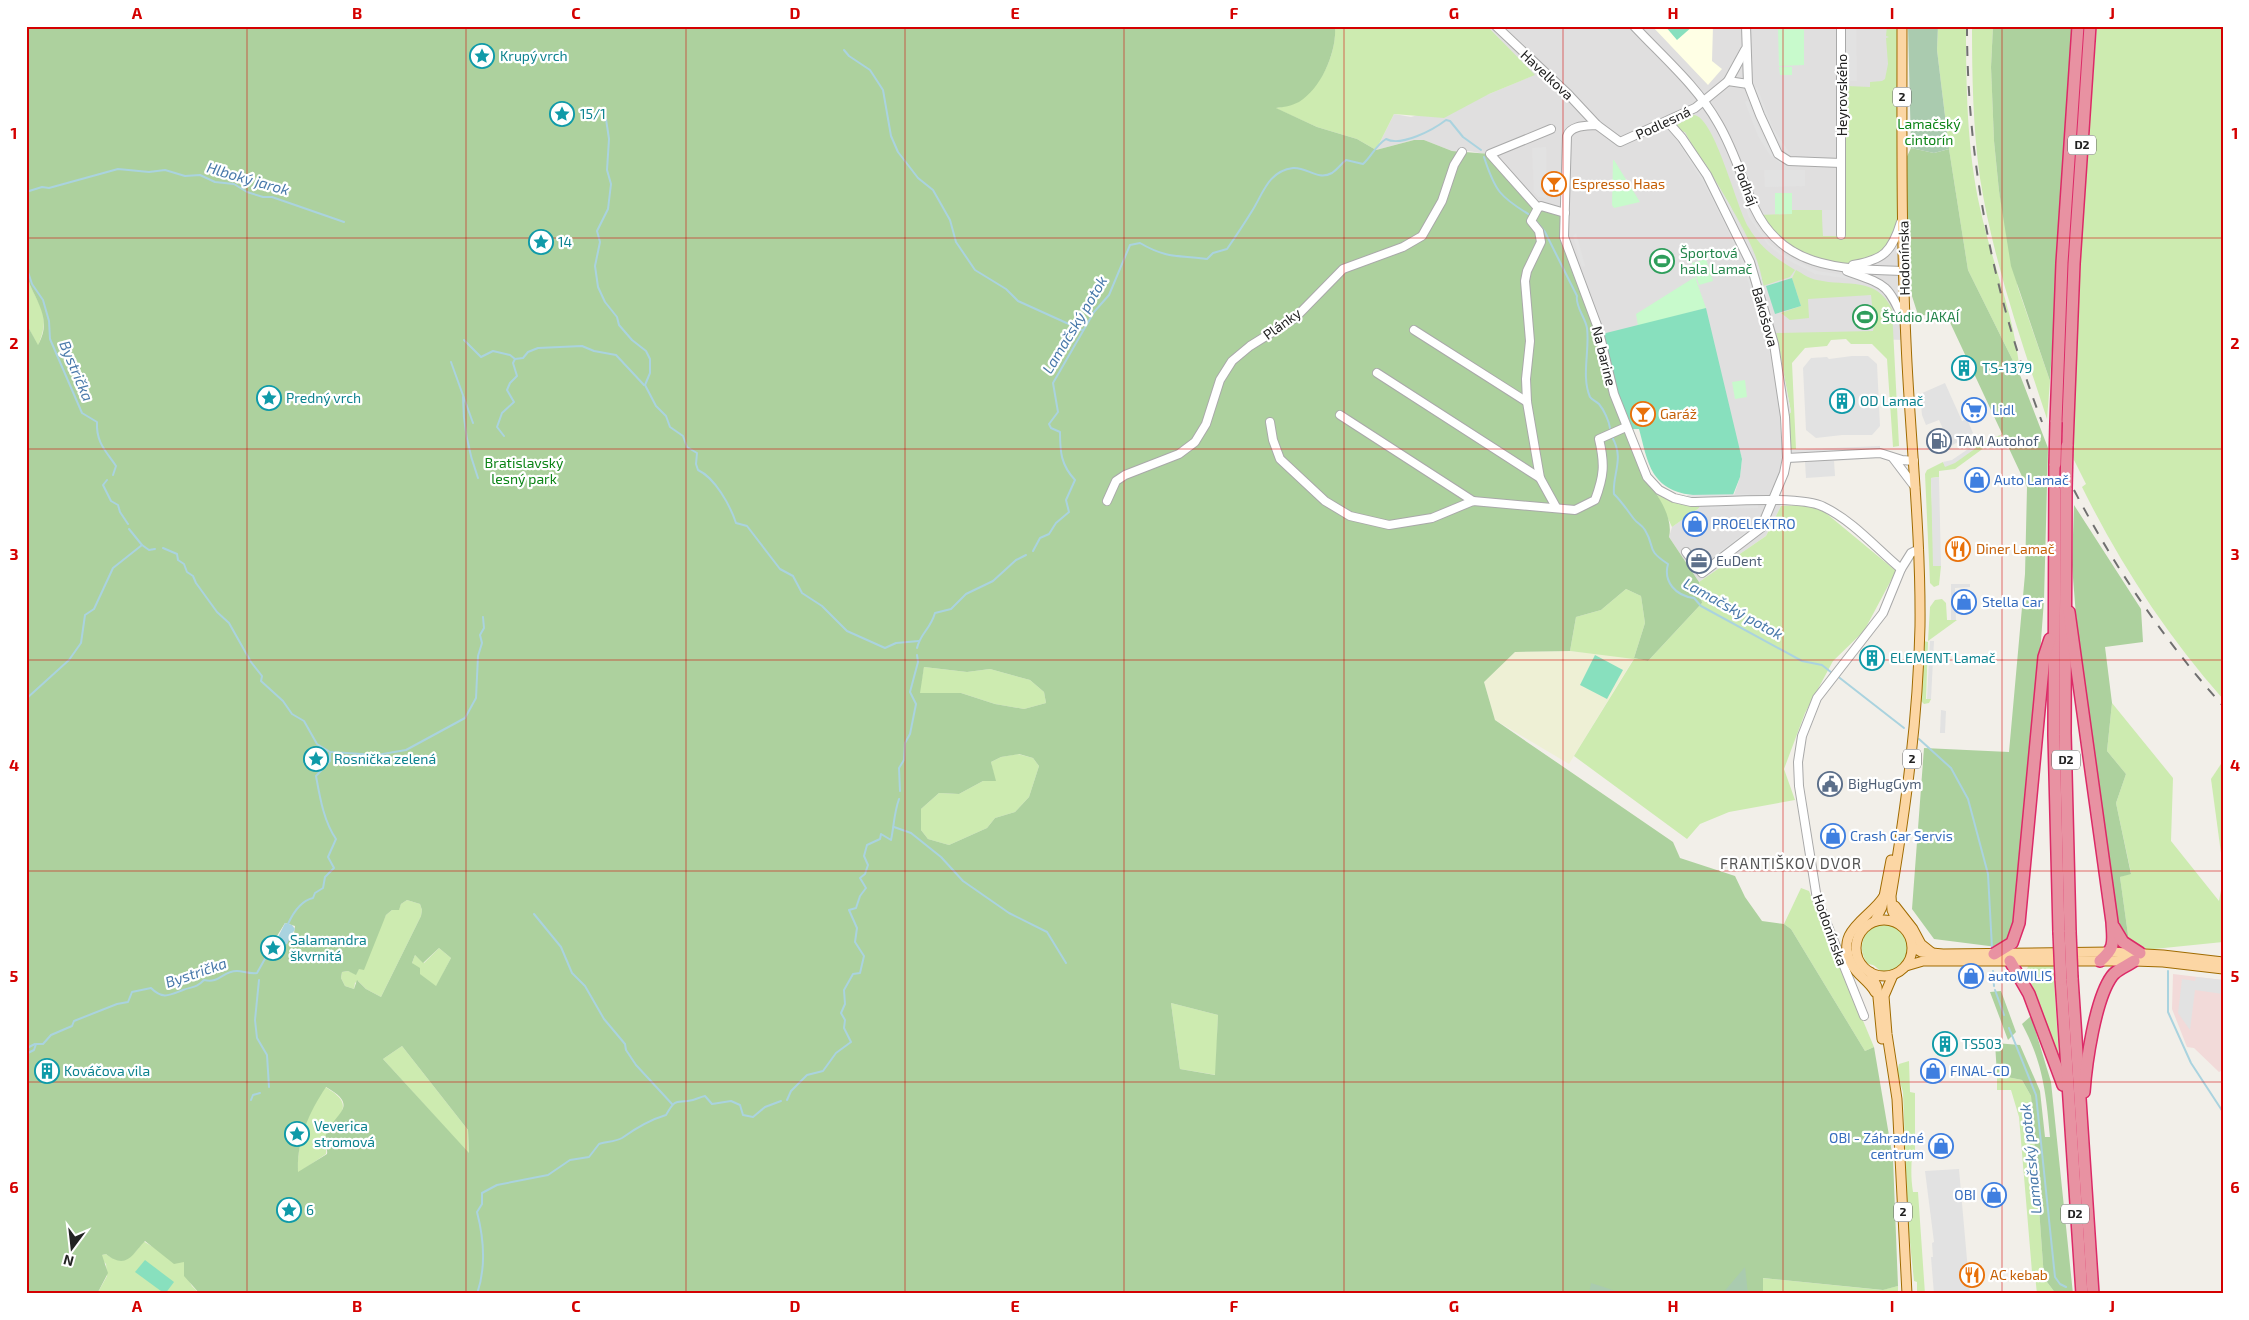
<svg xmlns="http://www.w3.org/2000/svg" width="2249" height="1320" viewBox="0 0 2249 1320" font-family="'Exo 2',sans-serif">
  <rect width="100%" height="100%" fill="#f2efe9"/>
  <path fill="#e0dfdf" d="M1487,26H1902L1906,340L1822,338L1774,344L1787,458L1772,501L1781,506L1766,536L1699,582L1669,537L1672,527L1699,508L1687,495H1734L1740,477L1742,459L1732,424L1602,334L1541,206L1485,154L1469,151H1452L1424,140H1414L1376,150L1394,114L1411,117L1489,94L1534,75Z"/>
  <path fill="#f2dad9" d="M2173,974L2223,980V1070L2219,1072L2194,1048L2187,1047L2172,1009Z"/>
  <path fill="#ffffe5" d="M1652,26H1713L1712,61L1722,69L1708,85Z"/>
  <path fill="#eef0d5" d="M1570,651L1634,658L1569,764L1495,720L1484,682L1515,652Z"/>
  <g fill="#cdebb0">
    <path d="M1335,26H1487L1535,75L1489,94L1444,118L1394,114L1376,150L1357,139L1317,127L1275,108C1313,105 1337,61 1335,26Z"/>
    <path d="M1887,26H1902L1903,214L1885,253L1838,268L1787,248L1758,215L1792,214V210H1822L1823,236L1844,210L1847,86L1870,87V82L1882,81L1885,79L1888,64L1886,38L1889,37L1886,36Z"/>
    <path d="M1938,26H1966C1966,87 1967,149 1980,208C1992,264 2016,319 2020,375L1968,270L1949,149L1937,50Z"/>
    <path d="M1972,26H1993L1991,66L1994,141L1999,191L2018,288L2050,381L2047,419C2021,340 1993,260 1980,178C1973,128 1972,77 1972,26Z"/>
    <path d="M2097,26H2223V699C2166,634 2120,564 2082,487L2086,484L2073,458L2072,432L2084,198Z"/>
    <path d="M1694,115C1715,117 1737,210 1749,228C1760,247 1776,259 1795,270L1790,277L1763,286C1758,237 1708,175 1685,132L1677,131V125Z"/>
    <path d="M26,269C28,274 28,280 30,285C42,310 50,317 38,346L26,323Z"/>
    <path d="M1796,270C1803,274 1810,279 1817,280C1848,287 1876,276 1892,309L1899,446L1893,447L1887,359L1872,344H1851L1846,339L1831,340L1827,346L1805,348L1792,363L1796,449H1790L1789,414L1791,412L1776,333L1873,331L1874,326L1871,295L1808,299L1809,318L1790,320L1781,313L1801,306L1792,278Z"/>
    <path d="M2003,434L1955,469L1939,471V477L1931,478L1934,566H1941L1939,585L1934,587L1930,583L1925,474L1927,470L1943,462L1945,466L1976,448L1974,445Z"/>
    <path d="M1655,490L1699,505V508L1672,527Z"/>
    <path d="M1801,505L1821,509L1896,571L1864,631L1833,661L1805,713L1784,769L1795,800L1729,812L1700,824L1687,839L1574,756L1634,659L1570,651L1576,617L1601,610L1626,589L1641,596L1645,623L1634,658L1648,661L1702,603L1699,582L1766,536L1781,506Z"/>
    <path d="M1942,599L1946,603L1947,620H1957L1928,641L1930,607L1935,600Z"/>
    <path d="M1924,641L1928,642L1926,699H1931L1929,703L1924,704L1920,700Z"/>
    <path d="M924,667L967,672L990,669L1030,680L1044,692L1046,703L1024,709L995,704L961,693H919Z"/>
    <path d="M2112,703L2173,778L2171,841L2219,901L2223,880V942L2144,950L2129,942L2120,877L2131,873L2116,803L2126,774L2107,751Z"/>
    <path d="M1018,754L1033,758L1039,766L1029,797L1015,812L995,818L987,828L949,845L928,839L921,830V809L939,793L959,794L983,781H995L991,762L1001,757Z"/>
    <path d="M2223,761V868L2211,779Z"/>
    <path d="M1801,888L1809,891L1874,1047L1865,1051L1791,929L1784,924Z"/>
    <path d="M407,900L420,904L422,910L421,916L381,997L366,989L358,981L355,983L354,989L345,986L341,978L342,972L348,971L356,974L386,915L392,910L399,909L401,904Z"/>
    <path d="M1886,924C1902,927 1903,937 1911,949C1908,959 1895,979 1881,971C1876,968 1876,965 1868,964C1855,947 1864,925 1886,924Z"/>
    <path d="M439,948L451,958L436,987L419,974L412,963L415,955L424,963Z"/>
    <path d="M2053,964L2059,1059H2056L2027,971L2028,965Z"/>
    <path d="M1171,1003L1218,1015L1216,1075L1180,1069Z"/>
    <path d="M402,1046L468,1130L469,1154L383,1059Z"/>
    <path d="M1909,1061L1910,1092L1915,1093V1155L1912,1156C1911,1168 1911,1180 1913,1192H1918L1925,1294H1917V1282L1914,1281L1908,1223L1903,1092L1897,1072L1899,1064Z"/>
    <path d="M1997,1075L2022,1080L2031,1096L2044,1278L2056,1294H2037L2035,1275L2032,1272L2019,1117L2011,1090H1997Z"/>
    <path d="M325,1087C361,1107 333,1116 326,1143C325,1146 327,1149 326,1154L298,1173C297,1138 307,1115 325,1087Z"/>
    <path d="M143,1241L177,1261L184,1262V1272L192,1286L200,1294H97L107,1276L106,1264L102,1260V1255L106,1254C122,1267 134,1257 143,1241Z"/>
    <path d="M1762,1278L1882,1290L1898,1286V1294H1763Z"/>
  </g>
  <g fill="#add19e" fill-rule="evenodd">
    <path d="M26,26H1335C1337,51 1322,88 1299,102C1291,106 1284,107 1276,108L1317,127L1357,139L1376,150L1414,140H1424L1452,151L1490,154L1538,208L1565,213L1564,237L1599,332L1605,378L1644,476C1656,492 1674,517 1669,537L1699,582L1702,603L1648,661L1634,658L1645,623L1641,596L1626,589L1601,610L1576,617L1570,651L1515,652L1484,682L1495,720L1673,842L1680,858L1735,876L1745,897L1762,921L1784,924L1791,929L1865,1051L1874,1047L1893,1159L1898,1286L1883,1290L1763,1278V1294H200L184,1276V1262L174,1264L145,1241C133,1253 127,1271 106,1254L102,1255L108,1273L97,1294H26V323L38,345C51,322 40,307 30,285C28,280 28,274 26,269ZM924,667L967,672L990,669L1030,680L1044,692L1046,703L1024,709L995,704L961,693H920ZM1019,754L1033,758L1039,766L1029,797L1015,812L995,818L987,828L949,845L928,839L921,830V809L939,793L959,794L983,781H996L991,762L1001,757ZM407,900L420,904L422,910L421,916L381,997L366,989L357,980L354,989L345,986L341,978L342,972L348,971L356,975L359,969L364,970L386,915L392,910H399L401,904ZM285,923L295,926L294,933L277,945V936ZM439,948L451,958L436,986L420,974V968L412,963L415,955L423,963ZM1171,1003L1218,1015L1215,1075L1180,1069ZM402,1046L468,1130L469,1153L383,1059ZM326,1087C363,1108 331,1113 325,1138C324,1144 328,1148 327,1154L298,1172C297,1140 308,1114 326,1087Z"/>
    <path d="M1993,26H2072L2050,381L2011,266L1999,191L1994,141L1991,67Z"/>
    <path d="M1911,148L1934,153L1949,149L1968,270L2020,375L2048,448L2044,600L2036,708L2015,921L2010,938L1997,947L1934,939L1912,909L1924,748L2009,752L2025,574L2027,487L1947,316L1918,315L1904,271L1902,167Z"/>
    <path d="M2074,505L2141,609L2143,642L2105,647L2112,703L2107,751L2126,774L2116,803L2131,874L2120,877L2129,942L2119,933L2076,616L2072,565Z"/>
    <path d="M2001,991L2016,1032L2008,1040L1990,992Z"/>
    <path d="M2031,1016L2051,1082L2073,1294H2056L2044,1278L2031,1096L2022,1080L1997,1075L1995,1043L2020,1045L2040,1091L2045,1137H2050C2046,1093 2043,1063 2022,1024Z"/>
  </g>
  <g fill="#aacbaf">
    <path d="M1908,26H1938L1937,50L1949,149L1934,153L1911,148Z"/>
    <path d="M1745,1267L1748,1294H1722Z"/>
    <path d="M1591,1283L1625,1294H1589Z"/>
  </g>
  <g fill="#c8facc">
    <path d="M1804,26V65L1779,66L1778,27Z"/>
    <path d="M1779,67H1792V75H1780Z"/>
    <path d="M1613,160H1614L1640,202L1614,208L1612,205Z"/>
    <rect x="1775" y="193" width="17" height="21"/>
    <path d="M1706,259L1713,281L1699,285L1692,263Z"/>
    <path d="M1695,277L1706,308L1638,326L1636,314Z"/>
    <path d="M1745,380L1747,397L1735,399L1732,382Z"/>
  </g>
  <g fill="#88e0be">
    <path d="M1665,26H1693L1677,40Z"/>
    <path d="M1792,278L1801,306L1775,314L1766,286Z"/>
    <path d="M1706,308L1742,459L1740,477L1733,495C1705,495 1672,501 1654,474C1646,461 1643,443 1639,429H1632L1616,389L1602,334Z"/>
    <path d="M1595,655L1623,670L1607,699L1580,685Z"/>
    <path d="M145,1260L174,1282L165,1294L135,1272Z"/>
  </g>
  <g fill="#e2e2e2">
    <path d="M1844,26H1856L1857,81H1845Z"/>
    <path d="M1757,87L1773,128L1791,155L1789,157L1767,123L1752,90Z"/>
    <path d="M1748,100L1762,135L1772,152L1785,163L1781,164L1770,155L1758,136L1745,102Z"/>
    <path d="M1678,138L1697,165L1732,231L1748,268L1772,349L1785,440L1783,473L1771,497L1781,472L1783,441L1776,385L1765,333L1744,269L1729,233L1706,187L1676,139Z"/>
    <path d="M1546,147L1547,198L1538,197L1534,192L1532,148Z"/>
    <path d="M1705,163L1730,205L1757,262L1772,315L1768,316L1754,263L1703,164Z"/>
    <path d="M1734,168L1751,217L1769,243L1788,257L1817,271L1859,277V280L1815,274L1786,259L1768,245L1749,217L1731,169Z"/>
    <path d="M1764,170H1805V186L1765,187Z"/>
    <path d="M1822,210H1844V236H1823Z"/>
    <path d="M1576,233L1585,266L1582,267L1573,236Z"/>
    <path d="M1776,333L1791,412L1789,414L1773,334Z"/>
    <path d="M1852,356H1868L1877,364L1880,426L1872,435H1842L1816,438L1806,430L1803,368L1811,358L1827,357L1829,359Z"/>
    <path d="M1945,383L1962,421L1967,419L1973,433L1951,446L1939,420L1926,425L1922,415L1920,394Z"/>
    <path d="M1974,445L1976,448L1955,463L1945,467L1943,462L1952,460Z"/>
    <path d="M1880,446V458L1834,461L1835,476L1806,478L1805,462L1787,463V450Z"/>
    <path d="M1939,477L1941,566H1933L1931,478Z"/>
    <path d="M1749,494L1746,499H1692L1687,495Z"/>
    <path d="M1758,504V508L1710,509V505Z"/>
    <path d="M1753,526L1756,529L1714,561L1711,558Z"/>
    <path d="M1951,584H1970V587L1955,588L1956,620H1951Z"/>
    <path d="M1930,641H1934L1931,699H1927Z"/>
    <path d="M1941,710L1946,711L1945,733H1940Z"/>
    <path d="M2196,977L2223,980V994L2195,990L2190,1030L2178,1013L2182,979L2195,981Z"/>
    <path d="M1959,1169L1970,1294H1934L1931,1257H1933L1932,1243L1934,1242L1925,1171Z"/>
  </g>
  <path fill="#aad3df" d="M285,923L292,925L295,929L287,944L279,947L276,941Z"/>
  <g fill="none" stroke-linecap="round" stroke-linejoin="round">
    <g stroke="#aad3df" stroke-width="2">
      <path d="M844,50L849,56L870,70L883,90L891,136L898,152L918,178L933,190L950,220L956,242L975,270L1006,289L1018,301L1082,330"/>
      <path d="M606,119L609,139L607,170L611,184L608,209L597,231L600,242L595,266L598,287L605,302L617,317L619,325L632,340L646,351L650,359V373L645,385L656,406L666,416L670,427L683,436L687,447L697,453L696,464L698,470C715,478 730,505 736,523L747,526L780,569L793,576L802,593L822,606L847,631L885,648L896,643L919,641"/>
      <path d="M1484,157C1495,191 1500,197 1530,215"/>
      <path d="M26,192L42,187L49,188L118,169L149,172L165,170L185,176L200,175L215,182L234,184L247,192L263,197H272L344,222"/>
      <path d="M1535,220L1545,232L1577,296C1575,306 1585,317 1587,328C1590,350 1581,376 1590,397C1592,400 1596,401 1599,404C1604,410 1609,421 1610,428"/>
      <path d="M26,266L32,284L43,300L49,321L50,339L82,413L97,422C96,442 105,450 116,466L113,475"/>
      <path d="M464,340L481,357L493,351L510,355L515,359"/>
      <path d="M515,359L523,358L528,352L538,348L582,346L594,351L616,355L644,385"/>
      <path d="M451,362L473,423"/>
      <path d="M463,397C463,427 468,451 478,478"/>
      <path d="M504,436L497,427L502,413L514,402L507,390L510,383L517,376L513,363L515,359"/>
      <path d="M1612,437C1625,459 1612,474 1614,494C1622,502 1627,510 1634,519C1637,523 1642,525 1645,530C1656,548 1645,549 1668,564C1663,582 1676,596 1694,598L1701,606L1802,661L1822,665L1832,673"/>
      <path d="M107,480L103,485L111,501L118,505L120,512L128,524"/>
      <path d="M129,529L142,545L149,550L155,549"/>
      <path d="M163,548L177,554L178,560L184,564L187,572L193,576L196,583L217,612L229,623L251,662L262,676L261,681L283,701L292,714L304,721L317,744L330,752V761L316,776C320,798 324,822 336,839L328,857L334,868L325,877L323,888L315,893L313,898C300,901 293,913 288,924"/>
      <path d="M1033,551L1040,538L1049,534L1056,523L1069,512L1066,500L1075,480C1061,465 1060,452 1060,432L1051,428L1049,424L1058,412L1053,383L1094,312L1109,295L1130,245L1140,243C1167,259 1179,255 1207,259L1213,253L1227,249C1236,236 1244,224 1252,211C1263,194 1268,171 1293,168C1308,167 1317,181 1332,173C1338,169 1341,164 1346,160L1363,164C1372,156 1375,146 1386,139C1401,147 1433,130 1446,120L1450,121L1463,137L1481,150"/>
      <path d="M917,648C921,632 930,630 935,613L951,609L966,594L993,581L1016,560L1026,555"/>
      <path d="M1836,675L1904,728"/>
      <path d="M26,699L69,660L81,643L85,615L94,609L113,568L142,545"/>
      <path d="M1919,739L1951,768L1968,799L1988,874L1992,948"/>
      <path d="M330,752L377,755L406,750L465,718L476,698L478,656L482,643L480,635L484,628L483,617"/>
      <path d="M900,791L899,768L904,760L905,743L910,734L916,704L910,692L918,662L917,655"/>
      <path d="M894,827L911,833L941,857L963,881L1009,913L1047,932L1066,963"/>
      <path d="M534,914L561,947L572,973L585,986L604,1019L625,1044L626,1050L636,1065L672,1104"/>
      <path d="M1993,971L1994,986"/>
      <path d="M2168,971V1012L2191,1063L2223,1112"/>
      <path d="M259,980L255,1020L257,1038L267,1055L269,1087"/>
      <path d="M1995,990L2004,1015"/>
      <path d="M2009,1028L2036,1095L2055,1277L2060,1284L2066,1287"/>
      <path d="M26,1045L29,1047L35,1044"/>
      <path d="M26,1054L34,1050L36,1044H43L51,1035L72,1026L74,1021L117,1004L128,1002L132,992L151,988C163,1000 170,995 183,990C193,986 195,989 204,980C220,984 222,971 237,971C243,971 249,974 257,973L271,948L276,943"/>
      <path d="M251,1100L253,1095L260,1093"/>
      <path d="M787,1100L791,1091L807,1075L823,1071L836,1053L851,1042L844,1028L845,1020L841,1013L845,1004L844,990L853,974L860,973L864,956L855,942L857,928L849,910L856,908L860,896L866,888L860,878L865,874L868,865L864,856L867,845L880,839L881,834L891,840C894,826 894,813 899,799"/>
      <path d="M477,1294C486,1268 484,1239 477,1212L482,1204V1193L497,1185L548,1175L570,1160L589,1157L599,1144C606,1142 617,1141 622,1138C636,1128 649,1120 666,1115C677,1096 676,1104 693,1100C697,1099 700,1097 705,1096L712,1104L731,1101L740,1105L743,1115L753,1117L765,1107L781,1101"/>
    </g>
    <defs>
      <g id="minor">
        <path d="M1496,26L1568,94L1597,125L1620,142L1695,108L1728,81L1748,84"/>
        <path d="M1634,26C1663,57 1697,86 1718,123C1734,150 1742,179 1754,207C1783,270 1843,269 1904,271"/>
        <path d="M1746,26L1748,84L1760,115L1778,154L1789,161L1841,163"/>
        <path d="M1728,81L1745,50"/>
        <path d="M1668,122L1682,138L1707,175L1750,262L1774,344L1785,417L1787,458L1784,473L1761,528L1702,573L1686,552"/>
        <path d="M1597,125C1586,126 1571,125 1567,136L1564,237L1598,328L1614,394L1647,477L1659,490L1674,498L1691,502C1721,502 1801,495 1824,507C1853,521 1877,549 1901,569"/>
        <path d="M1551,129L1490,154L1538,208L1541,206L1565,213"/>
        <path d="M1538,208L1531,221L1539,231L1541,242L1527,271L1525,281L1530,341L1526,379L1527,402L1540,478L1556,507"/>
        <path d="M1841,235V26"/>
        <path d="M1853,265C1883,260 1892,252 1901,222"/>
        <path d="M1847,271C1886,285 1887,283 1904,321"/>
        <path d="M1414,330L1527,402"/>
        <path d="M1377,373L1540,478"/>
        <path d="M1340,415L1473,501"/>
        <path d="M1270,422L1273,440L1280,459L1325,501L1350,516L1389,525L1432,518L1473,501L1575,510L1595,500C1604,476 1605,464 1599,439L1626,427"/>
        <path d="M1787,458L1880,453L1902,460L1914,461"/>
        <path d="M1893,458L1915,487"/>
        <path d="M1107,501L1116,481L1125,475L1179,454L1195,442L1206,424L1220,380L1232,361L1250,346L1295,318L1343,269L1403,247L1422,236L1442,201L1454,165L1462,152"/>
        <path d="M1864,1016L1817,899L1799,786L1798,762L1802,736L1817,698L1883,613L1901,569L1911,553L1919,549"/>
      </g>
      <g id="major">
        <path d="M1895,906L1913,929L1921,944L1931,952"/>
        <circle cx="1884" cy="948" r="28"/>
        <path d="M1875,921L1882,907L1891,860"/>
        <path d="M1898,923L1892,910L1891,896C1906,806 1918,719 1920,626C1921,531 1910,437 1906,342C1901,237 1902,131 1902,26"/>
        <path d="M1913,947L1921,952L1943,954L2110,952L2163,955L2223,962"/>
        <path d="M1906,966L1923,961H2134L2163,962L2223,969"/>
        <path d="M1870,972L1877,987L1882,1039"/>
        <path d="M1893,975L1884,996L1887,1034L1897,1099L1907,1294"/>
        <path d="M1875,992C1869,981 1858,976 1852,965C1833,930 1870,919 1884,896"/>
      </g>
      <g id="highway">
        <path d="M2056,422L2062,263L2078,26"/>
        <path d="M2067,446L2074,264L2090,26"/>
        <path d="M2055,464L2054,735L2059,932"/>
        <path d="M2066,488L2065,733L2070,932"/>
        <path d="M2069,612L2112,922C2113,942 2116,947 2100,961"/>
        <path d="M2114,927L2123,942L2140,953"/>
        <path d="M1994,954L2012,943L2019,923L2044,657L2050,639"/>
        <path d="M2010,961L2029,994L2063,1085"/>
        <path d="M2072,978L2093,1294"/>
        <path d="M2061,979L2082,1294"/>
        <path d="M2084,1092C2086,1064 2095,999 2112,976C2117,969 2127,966 2134,961"/>
      </g>
    </defs>
    <use href="#minor" stroke="#a9a9a9" stroke-width="10"/>
    <use href="#major" stroke="#a06b00" stroke-width="11"/>
    <use href="#highway" stroke="#dc2a67" stroke-width="14"/>
    <use href="#minor" stroke="#fff" stroke-width="8"/>
    <use href="#major" stroke="#fcd6a4" stroke-width="9"/>
    <use href="#highway" stroke="#e892a2" stroke-width="11"/>
    <g stroke="#707070" stroke-width="2" stroke-dasharray="10 10" stroke-linecap="butt">
      <path d="M1967,26C1967,163 1993,294 2042,422"/>
      <path d="M2074,490C2115,568 2164,640 2223,706"/>
    </g>
    <defs>
      <g id="highway-bridge">
        <path d="M2055,464L2056,422"/>
        <path d="M2066,488L2067,446"/>
        <path d="M2059,932L2061,979"/>
        <path d="M2070,932L2072,978"/>
      </g>
    </defs>
    <use href="#highway-bridge" stroke="#dc2a67" stroke-width="14" stroke-linecap="butt"/>
    <use href="#highway-bridge" stroke="#e892a2" stroke-width="11"/>
  </g>
  <path fill="none" stroke="#d40000" stroke-width="1" stroke-opacity="0.55" d="M247,26V1294M466,26V1294M686,26V1294M905,26V1294M1124,26V1294M1344,26V1294M1563,26V1294M1783,26V1294M2002,26V1294M26,238H2223M26,449H2223M26,660H2223M26,871H2223M26,1082H2223"/>
  <defs>
    <symbol id="sight-ring" viewBox="-11 -11 22 22"><circle r="9.5" fill="#fff" stroke="#0f9aa8" stroke-width="1.5"/><path d="M0-6L1.8-2.2L6-1.7L2.9 1.2L3.7 5.4L0 3.3L-3.7 5.4L-2.9 1.2L-6-1.7L-1.8-2.2Z" fill="#0f9aa8"/></symbol>
    <symbol id="bar-ring" viewBox="-11 -11 22 22"><circle r="9.5" fill="#fff" stroke="#e8710a" stroke-width="1.5"/><path d="M-6-5H6L.8 .8V4.5H3.5V6h-7V4.5H-.8V.8Z" fill="#e8710a"/></symbol>
    <symbol id="stadium-ring" viewBox="-11 -11 22 22"><circle r="9.5" fill="#fff" stroke="#2e9e5b" stroke-width="1.5"/><path d="M0-5a6.5 5 0 1 0 0 10a6.5 5 0 1 0 0-10ZM-3.5-1.8h7v3.6h-7Z" fill="#2e9e5b"/></symbol>
    <symbol id="building-ring" viewBox="-11 -11 22 22"><circle r="9.5" fill="#fff" stroke="#0f9aa8" stroke-width="1.5"/><path d="M-4-6H4V6H1V3H-1V6H-4ZM-2.5-4.3h1.7v1.8h-1.7ZM.8-4.3h1.7v1.8H.8ZM-2.5-1h1.7V.8h-1.7ZM.8-1h1.7V.8H.8Z" fill="#0f9aa8"/></symbol>
    <symbol id="supermarket-ring" viewBox="-11 -11 22 22"><circle r="9.5" fill="#fff" stroke="#3f7fe0" stroke-width="1.5"/><path d="M-6-5.5h2.5l.6 2H6L4.5 2H-2.5L-4.4-4H-6ZM-1.5 3.2a1.3 1.3 0 1 0 .1 0ZM3 3.2a1.3 1.3 0 1 0 .1 0Z" fill="#3f7fe0"/></symbol>
    <symbol id="fuel-ring" viewBox="-11 -11 22 22"><circle r="9.5" fill="#fff" stroke="#5c6f8a" stroke-width="1.5"/><path d="M-5.5-6h7V0h2V4h1.3V-2.5L3-4.5l.8-.8L6-3V5H2.5V1h-1V6h-7ZM-4.2-4.7v3.2H.2V-4.7Z" fill="#5c6f8a"/></symbol>
    <symbol id="shop-ring" viewBox="-11 -11 22 22"><circle r="9.5" fill="#fff" stroke="#3f7fe0" stroke-width="1.5"/><path d="M-5-2.5h2.3a2.7 3.5 0 0 1 5.4 0H5L5.5 6h-11ZM-1.5-2.5h3a1.5 2.3 0 0 0-3 0Z" fill="#3f7fe0"/></symbol>
    <symbol id="restaurant-ring" viewBox="-11 -11 22 22"><circle r="9.5" fill="#fff" stroke="#e8710a" stroke-width="1.5"/><path d="M-5-6h1v4h1v-4h1v4h1v-4h1v5L-1.5 .5V6h-2V.5L-5-1ZM5-6V6H3V1.5H1.5Q1.5-4 5-6Z" fill="#e8710a"/></symbol>
    <symbol id="office-ring" viewBox="-11 -11 22 22"><circle r="9.5" fill="#fff" stroke="#5c6f8a" stroke-width="1.5"/><path d="M-6-3h4V-5.5h4V-3h4V5H-6ZM-1-4.5V-3h2v-1.5ZM-6 0V1H6V0Z" fill="#5c6f8a"/></symbol>
    <symbol id="civic-ring" viewBox="-11 -11 22 22"><circle r="9.5" fill="#fff" stroke="#5c6f8a" stroke-width="1.5"/><path d="M-.6-6.5H3V-4.5H.6V-3L4-1V1h2V6H-6V1h2V-1L-.6-3ZM-1.2 2.5V6h2.4V2.5Z" fill="#5c6f8a"/></symbol>
  </defs>
  <g fill-rule="evenodd">
    <use href="#sight-ring" x="468" y="42" width="28" height="28"/>
    <use href="#sight-ring" x="548" y="100" width="28" height="28"/>
    <use href="#bar-ring" x="1540" y="170" width="28" height="28"/>
    <use href="#sight-ring" x="527" y="228" width="28" height="28"/>
    <use href="#stadium-ring" x="1648" y="247" width="28" height="28"/>
    <use href="#stadium-ring" x="1851" y="303" width="28" height="28"/>
    <use href="#building-ring" x="1950" y="354" width="28" height="28"/>
    <use href="#sight-ring" x="255" y="384" width="28" height="28"/>
    <use href="#building-ring" x="1828" y="387" width="28" height="28"/>
    <use href="#supermarket-ring" x="1960" y="396" width="28" height="28"/>
    <use href="#bar-ring" x="1629" y="400" width="28" height="28"/>
    <use href="#fuel-ring" x="1925" y="427" width="28" height="28"/>
    <use href="#shop-ring" x="1963" y="466" width="28" height="28"/>
    <use href="#shop-ring" x="1681" y="510" width="28" height="28"/>
    <use href="#restaurant-ring" x="1944" y="535" width="28" height="28"/>
    <use href="#office-ring" x="1685" y="547" width="28" height="28"/>
    <use href="#shop-ring" x="1950" y="588" width="28" height="28"/>
    <use href="#building-ring" x="1858" y="644" width="28" height="28"/>
    <use href="#sight-ring" x="302" y="745" width="28" height="28"/>
    <use href="#civic-ring" x="1816" y="770" width="28" height="28"/>
    <use href="#shop-ring" x="1819" y="822" width="28" height="28"/>
    <use href="#sight-ring" x="259" y="934" width="28" height="28"/>
    <use href="#shop-ring" x="1957" y="962" width="28" height="28"/>
    <use href="#building-ring" x="1931" y="1030" width="28" height="28"/>
    <use href="#building-ring" x="33" y="1057" width="28" height="28"/>
    <use href="#shop-ring" x="1919" y="1057" width="28" height="28"/>
    <use href="#sight-ring" x="283" y="1120" width="28" height="28"/>
    <use href="#shop-ring" x="1927" y="1132" width="28" height="28"/>
    <use href="#shop-ring" x="1980" y="1181" width="28" height="28"/>
    <use href="#sight-ring" x="275" y="1196" width="28" height="28"/>
    <use href="#restaurant-ring" x="1958" y="1261" width="28" height="28"/>
  </g>
  <g text-anchor="middle" stroke-width="4.5" stroke-linejoin="round" paint-order="stroke">
    <g fill="#fff" stroke="#646464" stroke-width="1">
      <rect x="1893" y="87.5" width="18" height="19" rx="4"/>
      <rect x="2068" y="135.5" width="28" height="19" rx="4"/>
      <rect x="1903" y="749.5" width="18" height="19" rx="4"/>
      <rect x="2052" y="750.5" width="28" height="19" rx="4"/>
      <rect x="1894" y="1202.5" width="18" height="19" rx="4"/>
      <rect x="2061" y="1204.5" width="28" height="19" rx="4"/>
    </g>
    <g font-size="12" font-weight="bold" fill="#222">
      <text x="1902" y="101">2</text>
      <text x="2082" y="149">D2</text>
      <text x="1912" y="763">2</text>
      <text x="2066" y="764">D2</text>
      <text x="1903" y="1216">2</text>
      <text x="2075" y="1218">D2</text>
    </g>
    <g font-size="14" fill="#0d838f" stroke="#fff" text-anchor="start">
      <text x="500" y="61">Krupý vrch</text>
      <text x="580" y="119">15/1</text>
      <text x="558" y="247">14</text>
      <text x="1982" y="373">TS-1379</text>
      <text x="286" y="403">Predný vrch</text>
      <text x="1860" y="406">OD Lamač</text>
      <text x="1890" y="663">ELEMENT Lamač</text>
      <text x="334" y="764">Rosnička zelená</text>
      <text x="290" y="945">Salamandra<tspan x="290" dy="16">škvrnitá</tspan></text>
      <text x="1962" y="1049">TS503</text>
      <text x="64" y="1076">Kováčova vila</text>
      <text x="314" y="1131">Veverica<tspan x="314" dy="16">stromová</tspan></text>
      <text x="306" y="1215">6</text>
    </g>
    <g font-size="14" fill="#222" stroke="#fff">
      <text transform="translate(1547 75) rotate(43)" y="5">Havelkova</text>
      <text transform="translate(1842 95) rotate(-90)" y="5">Heyrovského</text>
      <text transform="translate(1663 123) rotate(-25)" y="5">Podlesná</text>
      <text transform="translate(1746 185) rotate(69)" y="5">Podháj</text>
      <text transform="translate(1904 258) rotate(-91)" y="5">Hodonínska</text>
      <text transform="translate(1765 317) rotate(74)" y="5">Bakošova</text>
      <text transform="translate(1282 324) rotate(-36)" y="5">Plánky</text>
      <text transform="translate(1604 356) rotate(76)" y="5">Na barine</text>
      <text transform="translate(1830 930) rotate(70)" y="5">Hodonínska</text>
    </g>
    <g font-size="14" fill="#0c8416" stroke="#fff">
      <text x="1929" y="129">Lamačský<tspan x="1929" dy="16">cintorín</tspan></text>
      <text x="524" y="468">Bratislavský<tspan x="524" dy="16">lesný park</tspan></text>
    </g>
    <g font-size="14" fill="#c56008" stroke="#fff" text-anchor="start">
      <text x="1572" y="189">Espresso Haas</text>
      <text x="1660" y="419">Garáž</text>
      <text x="1976" y="554">Diner Lamač</text>
      <text x="1990" y="1280">AC kebab</text>
    </g>
    <g font-size="14" fill="#27864d" stroke="#fff" text-anchor="start">
      <text x="1680" y="258">Športová<tspan x="1680" dy="16">hala Lamač</tspan></text>
      <text x="1882" y="322">Štúdio JAKAÍ</text>
    </g>
    <g font-size="14" fill="#366cbe" stroke="#fff" text-anchor="start">
      <text x="1992" y="415">Lidl</text>
      <text x="1994" y="485">Auto Lamač</text>
      <text x="1712" y="529">PROELEKTRO</text>
      <text x="1982" y="607">Stella Car</text>
      <text x="1850" y="841">Crash Car Servis</text>
      <text x="1988" y="981">autoWILIS</text>
      <text x="1950" y="1076">FINAL-CD</text>
      <text x="1924" y="1143" text-anchor="end">OBI - Záhradné<tspan x="1924" dy="16">centrum</tspan></text>
      <text x="1976" y="1200" text-anchor="end">OBI</text>
    </g>
    <g font-size="14" fill="#4e5e75" stroke="#fff" text-anchor="start">
      <text x="1956" y="446">TAM Autohof</text>
      <text x="1716" y="566">EuDent</text>
      <text x="1848" y="789">BigHugGym</text>
    </g>
    <g font-size="15" font-style="italic" fill="#4a7aab" stroke="#fff">
      <text transform="translate(248 179) rotate(16)" y="5">Hlboký jarok</text>
      <text transform="translate(1075 325) rotate(-59)" y="5">Lamačský potok</text>
      <text transform="translate(76 371) rotate(67)" y="5">Bystrička</text>
      <text transform="translate(1733 609) rotate(29)" y="5">Lamačský potok</text>
      <text transform="translate(196 973) rotate(-19)" y="5">Bystrička</text>
      <text transform="translate(2031 1159) rotate(-96)" y="5">Lamačský potok</text>
    </g>
    <g font-size="15" letter-spacing="1" fill="#555" stroke="#fff">
      <text x="1791" y="869">FRANTIŠKOV DVOR</text>
    </g>
  </g>
  <rect width="2249" height="1320" fill="none" stroke="#ffffff" stroke-width="55"/>
  <g transform="translate(72 1248) rotate(195)" stroke="#ffffff" stroke-width="4" paint-order="stroke">
  <path d="M0-4L9 19L0 12L-9 19Z" fill="#222222"/>
  <text y="-8" font-size="14" font-weight="bold" text-anchor="middle" fill="#222222">N</text>
  </g>
  <rect x="28" y="28" width="2194" height="1264" fill="none" stroke="#d40000" stroke-width="2"/>
  <g font-size="16" text-anchor="middle" font-weight="bold" fill="#d40000">
    <text x="137" y="19">A</text>
    <text x="357" y="19">B</text>
    <text x="576" y="19">C</text>
    <text x="795" y="19">D</text>
    <text x="1015" y="19">E</text>
    <text x="1234" y="19">F</text>
    <text x="1454" y="19">G</text>
    <text x="1673" y="19">H</text>
    <text x="1892" y="19">I</text>
    <text x="2112" y="19">J</text>
    <text x="14" y="139">1</text>
    <text x="2235" y="139">1</text>
    <text x="14" y="349">2</text>
    <text x="2235" y="349">2</text>
    <text x="14" y="560">3</text>
    <text x="2235" y="560">3</text>
    <text x="14" y="771">4</text>
    <text x="2235" y="771">4</text>
    <text x="14" y="982">5</text>
    <text x="2235" y="982">5</text>
    <text x="14" y="1193">6</text>
    <text x="2235" y="1193">6</text>
    <text x="137" y="1312">A</text>
    <text x="357" y="1312">B</text>
    <text x="576" y="1312">C</text>
    <text x="795" y="1312">D</text>
    <text x="1015" y="1312">E</text>
    <text x="1234" y="1312">F</text>
    <text x="1454" y="1312">G</text>
    <text x="1673" y="1312">H</text>
    <text x="1892" y="1312">I</text>
    <text x="2112" y="1312">J</text>
  </g>
</svg>
